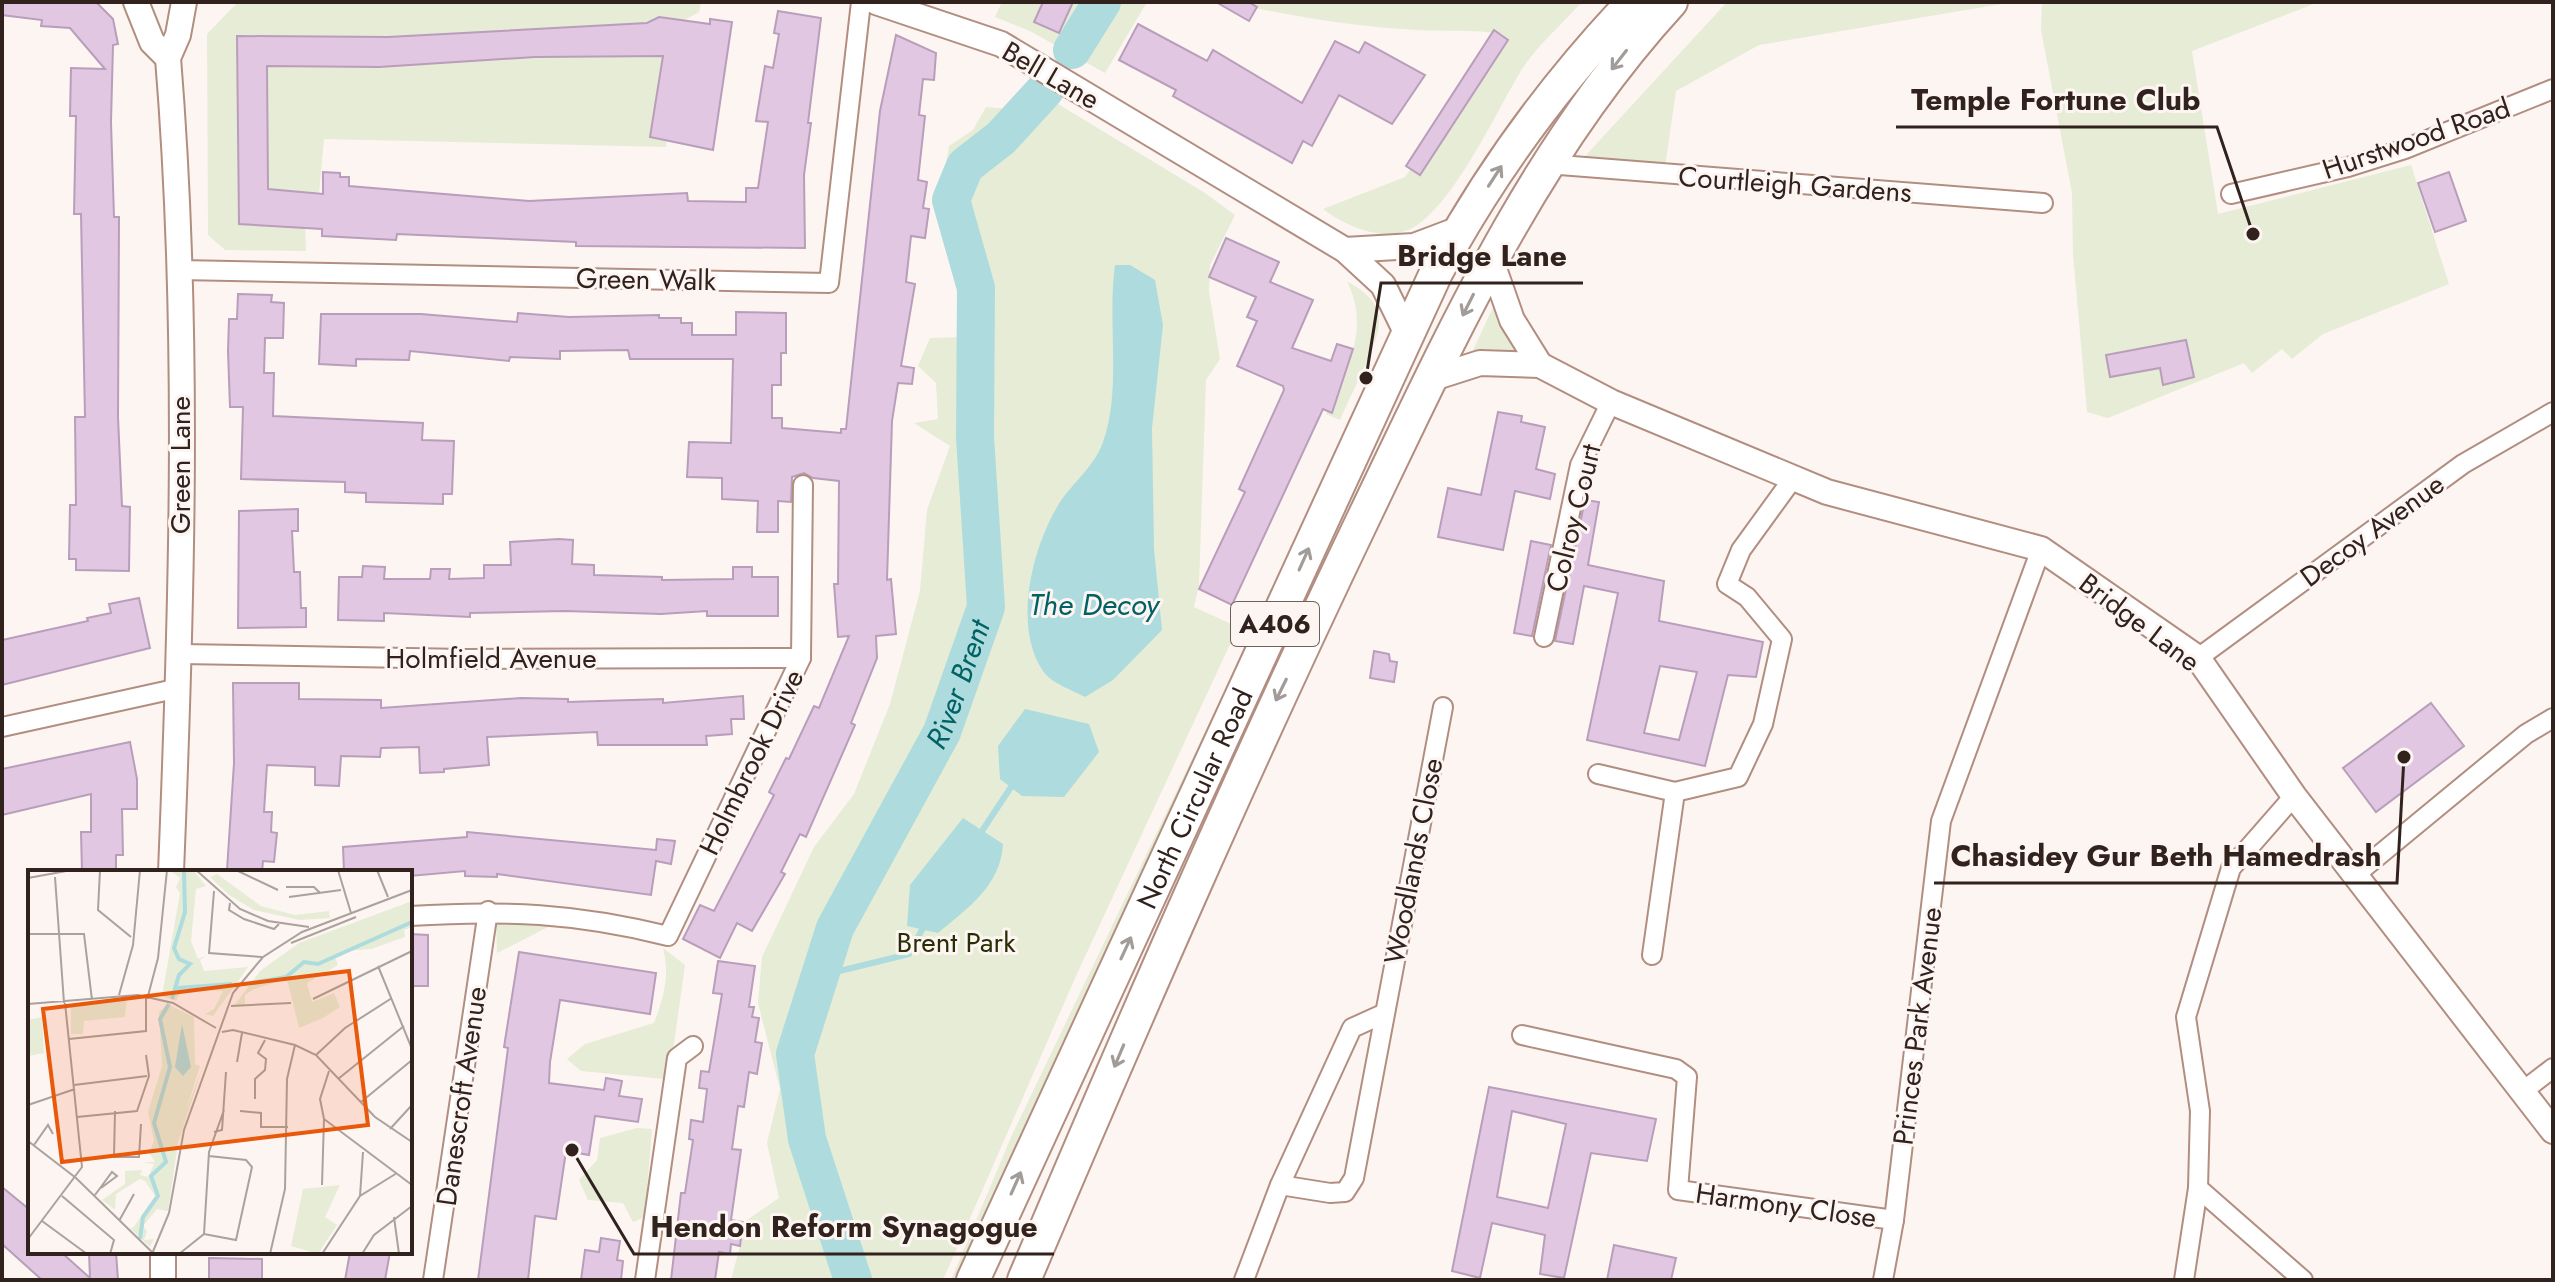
<svg xmlns="http://www.w3.org/2000/svg" width="2555" height="1282" viewBox="0 0 2555 1282" font-family="Jost,sans-serif">
  <rect width="100%" height="100%" fill="#fdf5f2"/>
  <g fill="#e6ecd6">
    <path d="M701,2L699,12L683,21L666,147L324,139L319,194H304L306,251L225,250L208,235L207,34L237,3Z"/>
    <path d="M1002,2H1147L1105,73L1030,31L995,17Z"/>
    <path d="M1225,2H1587L1579,5C1561,25 1537,46 1522,69C1495,114 1460,192 1420,223C1390,246 1348,228 1323,209L1405,177L1503,34C1473,29 1445,32 1416,30C1352,27 1287,15 1225,2Z"/>
    <path d="M1727,2H2013L1759,45L1676,91L1664,174L1576,166Z"/>
    <path d="M2042,2H2319L2192,51L2218,214L2411,165L2449,284L2323,334L2292,359L2282,349L2252,373L2244,363L2108,418L2087,412L2073,254L2072,193L2041,30Z"/>
    <path d="M1025,84L1205,193L1235,215L1210,265L1209,291L1220,359L1206,380L1199,585L1194,607L1238,627L1076,976L943,1280H731L747,1220L779,1198L767,1143L780,1089L758,1003L762,957L814,847L854,794L890,704L920,591L927,510L950,446L914,423L938,419L936,383L918,366L930,338L964,337C981,287 947,246 942,196C941,181 947,162 949,146L973,130L986,107L1010,109Z"/>
    <path d="M1347,281C1363,291 1381,302 1379,324C1378,344 1349,398 1340,420L1326,414C1347,368 1371,330 1347,281Z"/>
    <path d="M1495,303L1520,350L1518,355L1469,359Z"/>
    <path d="M1263,601L1268,604L1002,1175L959,1280H951L1012,1135L1237,665Z"/>
    <path d="M496,922L552,925L497,953Z"/>
    <path d="M663,948L685,965L672,1058L664,1079L581,1071L567,1059L585,1044L654,1023C664,997 670,975 663,948Z"/>
    <path d="M637,1128L652,1129L645,1217L633,1222L623,1203L588,1200L579,1180L597,1160L600,1138Z"/>
  </g>
  <g fill="#aedbdd">
    <path d="M1115,265H1130L1155,280L1163,325L1152,428L1154,549L1162,630L1113,680L1085,697C1072,690 1051,683 1043,671C1012,625 1033,545 1060,502C1073,483 1096,464 1103,442C1122,390 1107,321 1115,265Z"/>
    <path d="M1025,709L1089,724L1099,752L1064,797L1022,796L1000,779L998,746Z"/>
    <path d="M963,818L1003,844C1001,885 968,908 938,933L907,926L910,885Z"/>
  </g>
  <g fill="none" stroke-linecap="round" stroke-linejoin="round">
    <g stroke="#aedbdd" stroke-width="6">
      <path d="M980,834L1011,787"/>
      <path d="M819,976L909,954L924,926"/>
    </g>
    <g stroke="#aedbdd" stroke-width="38">
      <path d="M1072,50L1102,2"/>
      <path id="s1" d="M853,1280L807,1139L795,1054L835,928L942,732L986,607L975,437L976,288L951,200L965,166L1001,138L1045,90"/>
    </g>
  </g>
  <g fill="#e2c7e3" stroke="#b89eba" stroke-width="2" fill-rule="evenodd">
    <path d="M2,2H96L113,19L118,44L113,45L111,122L114,217H119L118,417L122,506L130,507L129,571L76,570V559H69L70,505H76L75,417H85L81,214H74L76,116H70L71,68L105,69L70,28L41,26L42,20L2,15Z"/>
    <path d="M1043,2H1073L1059,33L1034,22Z"/>
    <path d="M1216,2H1248L1257,7L1249,21Z"/>
    <path d="M778,11L821,18L808,123H811L804,175L805,248L576,246V242L397,234L396,240L322,236V229L239,224L237,36L388,37L647,23L659,17L710,24V19L732,22L713,150L650,137L663,56L535,57L379,67L267,66L268,189L323,194V172L340,173V177H349V186L529,201L687,193L688,201L746,202V188H758L768,122L756,121L765,66L773,68L779,34L774,33Z"/>
    <path d="M1138,24L1207,61L1213,50L1302,103L1335,41L1359,53L1365,42L1425,75L1392,124L1339,95L1312,146L1303,141L1292,163L1173,96L1176,90L1119,60Z"/>
    <path d="M1494,30L1508,40L1420,175L1406,166Z"/>
    <path d="M896,35L936,53L934,80L923,79L919,115L925,116L918,180L927,182L923,208L929,209L925,238L911,236L906,282L915,284L901,366L914,368L912,384L898,383L892,421L887,580L891,579L896,634L876,636L877,658L851,723L855,725L806,837L800,834L781,872L785,874L752,931L737,923L720,958L683,939L700,905L714,911L774,795L769,792L786,758L789,759L814,706L819,708L849,636L838,637L834,584H838L839,481L813,478L804,473L792,477L791,502L778,501V532H757L758,501L722,499V478L687,477L689,442L731,443L733,359H630L628,350L560,351V359L510,357L509,361L410,351L409,360L356,359V366L319,364L321,314H421L517,322L518,313L569,317L659,315V318H681V323H692V335H736V312L786,313V353H781V385H772V418H782V428L841,433V429H846L880,111Z"/>
    <path d="M2449,172L2466,221L2435,232L2418,183Z"/>
    <path d="M1226,238L1279,262L1270,282L1313,300L1292,348L1331,361L1337,344L1353,349L1332,413L1323,409L1232,605L1199,589L1245,492L1239,489L1284,390L1283,386L1237,366L1257,321L1247,317L1256,297L1209,277Z"/>
    <path d="M238,294L272,295L271,302L284,303L283,338H265L264,373H274L273,416L423,423L422,440L454,441L452,494H443V504L366,502V493L345,492V482L241,479L243,407H230L228,351L229,319H237Z"/>
    <path d="M2186,340L2194,377L2163,385L2160,368L2110,377L2106,355Z"/>
    <path d="M1498,412L1522,416L1521,422L1545,427L1536,469L1555,474L1550,499L1515,491L1503,550L1438,537L1448,488L1481,495Z"/>
    <path d="M1585,500L1599,502L1588,565L1664,581L1659,621L1763,642L1756,677L1728,675L1705,766L1587,740L1618,593L1584,586L1573,644L1555,641ZM1660,666L1697,672L1679,740L1644,733Z"/>
    <path d="M298,509V531H292L294,572H300L301,608H306V627L238,628L239,511Z"/>
    <path d="M559,539L573,540L572,564L594,565V575L662,577V580L733,579V567H752V577H778V616H707V611L661,614L565,611L470,613V617L384,613V621L338,620L339,577H362L363,566L385,567L384,579H430L431,569H450L449,579L484,578V565H511L510,542Z"/>
    <path d="M1531,541L1551,545L1532,636L1514,633Z"/>
    <path d="M139,598L150,648L2,685V640L88,621L87,618L111,613L109,604Z"/>
    <path d="M1374,651L1389,654L1390,661L1397,662L1394,682L1370,678Z"/>
    <path d="M233,683H299V699L381,700V708L521,698L568,699V702L663,699V703L743,696L744,719H731L732,734L706,736L707,745H598L597,732L487,737L489,765L444,769V772L420,773L419,747L381,748L380,757L341,756L339,786L315,785V767L267,765L264,812H272L271,832L277,833L274,862L263,861L262,872H248L227,870L234,763Z"/>
    <path d="M2431,703L2464,746L2376,812L2343,768Z"/>
    <path d="M130,742L137,779V809H122L123,855H116V872H82L81,832H91V794L2,815V769Z"/>
    <path d="M467,832L656,850L657,839L675,841L671,864L656,861L651,895L497,874V877L465,876V871L410,876V872H344L343,847L467,837Z"/>
    <path d="M410,934L428,935V986H410Z"/>
    <path d="M519,952L656,973L650,1014L560,1000L550,1062L549,1083L604,1090L606,1078L622,1081L619,1096L642,1099L638,1122L595,1116L589,1155L566,1151L556,1219L535,1216L528,1280H478L508,1048L504,1047Z"/>
    <path d="M718,961L755,966L749,1007H754L752,1017L759,1018L755,1042L762,1043L757,1074L749,1072L744,1107L738,1106L732,1149L741,1150L731,1220L743,1222L740,1246L731,1244L730,1254L719,1252L715,1280H671L681,1193H685L693,1140L689,1139L691,1120L703,1122L707,1089L699,1088L701,1071L709,1072L722,994L713,993Z"/>
    <path d="M1489,1087L1656,1119L1647,1161L1591,1153L1564,1278L1540,1274L1545,1235L1492,1223L1480,1278L1452,1271ZM1512,1111L1566,1124L1548,1208L1497,1197Z"/>
    <path d="M2,1187L30,1210V1252H61L90,1278L89,1252H116L118,1280H42L2,1244Z"/>
    <path d="M601,1238L620,1241L617,1260L623,1261L621,1280H581L585,1250L599,1252Z"/>
    <path d="M1614,1245L1676,1258L1671,1280H1607Z"/>
    <path d="M350,1252H390L385,1280H345Z"/>
    <path d="M209,1258L262,1259V1280H209Z"/>
  </g>
  <g fill="none" stroke-linecap="round" stroke-linejoin="round">
    <defs>
      <g id="minor">
        <path d="M1547,164L2043,203"/>
        <path d="M2231,194L2348,167L2405,149L2553,89"/>
        <path d="M180,270L829,283L861,2"/>
        <path d="M1544,637L1580,465L1611,402"/>
        <path d="M181,654L465,659L801,658"/>
        <path d="M2198,658L2463,464L2553,412"/>
        <path d="M2,727L179,688"/>
        <path d="M1598,774L1675,792"/>
        <path d="M2294,796L2231,868L2186,1017L2200,1111L2198,1188L2303,1280"/>
        <path d="M2355,875L2526,734L2553,718"/>
        <path d="M410,916C504,910 576,913 668,936L801,658L803,485"/>
        <path d="M1652,955L1675,792L1738,777L1763,724L1782,639L1747,597L1727,584L1741,550L1794,477"/>
        <path d="M1522,1035L1676,1069L1687,1077L1678,1190L1894,1220"/>
        <path d="M2523,1091L2553,1068"/>
        <path d="M1280,1185L1330,1193L1345,1192L1354,1178L1443,707"/>
        <path d="M433,1280L488,911"/>
        <path d="M645,1280L677,1058L693,1046"/>
        <path d="M1244,1280L1280,1185L1352,1028L1383,1014"/>
        <path d="M1883,1280L1894,1220L1941,821L2041,549"/>
        <path d="M2184,1280L2198,1188"/>
      </g>
      <g id="tertiary">
        <path d="M136,2L152,42L168,58"/>
        <path d="M876,2L1001,44L1345,250L1383,285L1406,332"/>
        <path d="M1345,250L1414,246L1459,229"/>
        <path d="M1491,260L1512,320L1540,365"/>
        <path d="M1430,379L1480,363L1540,365L1611,402L1827,492L2041,549L2198,658L2294,796L2553,1131"/>
        <path d="M171,872C182,601 190,328 168,58L178,35L184,2"/>
        <path d="M163,1252V1280"/>
      </g>
      <g id="trunk">
        <path id="s2" d="M973,1280L1436,273C1489,174 1556,83 1633,2"/>
        <path d="M1024,1280C1133,1023 1244,767 1365,515C1452,334 1534,151 1671,2"/>
      </g>
    </defs>
    <use href="#minor" stroke="#b28e80" stroke-width="22"/>
    <use href="#tertiary" stroke="#b28e80" stroke-width="28"/>
    <use href="#trunk" stroke="#b28e80" stroke-width="36"/>
    <use href="#minor" stroke="#fff" stroke-width="18"/>
    <use href="#tertiary" stroke="#fff" stroke-width="24"/>
    <use href="#trunk" stroke="#fff" stroke-width="32"/>
  </g>
  <defs><path id="oneway-shaft" d="M-6 0H5M1.5-3L5.5 0L1.5 3" fill="none" stroke-width="1.6" stroke-linecap="round" stroke-linejoin="round" transform="scale(2)"/></defs>
  <g stroke="#a29c99">
    <use href="#oneway-shaft" transform="translate(1619 60) rotate(128)"/>
    <use href="#oneway-shaft" transform="translate(1495 176) rotate(-57)"/>
    <use href="#oneway-shaft" transform="translate(1468 305) rotate(117)"/>
    <use href="#oneway-shaft" transform="translate(1304 559) rotate(-66)"/>
    <use href="#oneway-shaft" transform="translate(1281 690) rotate(116)"/>
    <use href="#oneway-shaft" transform="translate(1126 948) rotate(-65)"/>
    <use href="#oneway-shaft" transform="translate(1119 1056) rotate(113)"/>
    <use href="#oneway-shaft" transform="translate(1016 1183) rotate(-66)"/>
  </g>
  <g text-anchor="middle" stroke-width="6" stroke-linejoin="round" paint-order="stroke">
    <rect fill="#fdf5f2" stroke="#6e615d" stroke-width="2" x="1231" y="602" width="88" height="44" rx="6"/>
    <g font-size="26" font-weight="bold" fill="#31221d">
      <text x="1275" y="633">A406</text>
    </g>
    <g font-size="28" fill="#31221d" stroke="#fdf5f2">
      <text transform="translate(1051 75) rotate(30)" y="10">Bell Lane</text>
      <text transform="translate(2416 138) rotate(-19)" y="10">Hurstwood Road</text>
      <text transform="translate(1795 184) rotate(4)" y="10">Courtleigh Gardens</text>
      <text transform="translate(646 279) rotate(1)" y="10">Green Walk</text>
      <text transform="translate(180 465) rotate(-90)" y="10">Green Lane</text>
      <text transform="translate(1573 518) rotate(-76)" y="10">Colroy Court</text>
      <text transform="translate(2372 530) rotate(-36)" y="10">Decoy Avenue</text>
      <text transform="translate(2140 622) rotate(37)" y="10">Bridge Lane</text>
      <text x="491" y="668">Holmfield Avenue</text>
      <text transform="translate(751 762) rotate(-64)" y="10">Holmbrook Drive</text>
      <text dy="10" stroke="none"><textPath href="#s2" startOffset="530">North Circular Road</textPath></text>
      <text transform="translate(1413 861) rotate(-79)" y="10">Woodlands Close</text>
      <text transform="translate(1917 1026) rotate(-83)" y="10">Princes Park Avenue</text>
      <text transform="translate(461 1096) rotate(-82)" y="10">Danescroft Avenue</text>
      <text transform="translate(1786 1205) rotate(8)" y="10">Harmony Close</text>
    </g>
    <g font-size="28" fill="#272e04" stroke="#fdf5f2">
      <text x="956" y="952">Brent Park</text>
    </g>
    <g font-size="30" font-style="italic" fill="#006265" stroke="#fdf5f2">
      <text x="1094" y="615">The Decoy</text>
      <text dy="10" stroke="none"><textPath href="#s1" startOffset="640">River Brent</textPath></text>
    </g>
  </g>
  <g transform="translate(28 870)">
    <rect width="384" height="384" fill="#fdf5f2"/>
    <path d="M141,0H165L178,16L168,19L163,71L170,89L179,85L172,90L176,101L220,97L185,146L177,144L186,139L195,121L154,119L148,131L134,126L152,23L148,17L152,8ZM189,4L233,36L267,45L301,41L302,48L271,50L226,40L201,25L182,7ZM384,31V57L376,60L377,67L343,79L316,81L307,87L310,95L279,113L284,132L306,123L312,137L295,148L271,158L259,109L226,119L217,125V135L206,136L232,101L271,73ZM99,127L97,147L56,151L55,164H43V136ZM139,134L166,147L167,194L172,196L158,241L176,193L150,273L140,341L129,339L115,356L119,361L116,370L126,369L122,377L101,357L105,358L127,326L117,311L112,309L88,324L87,340L74,330L97,314V301L114,300L112,305L120,307L126,294L115,292H127L121,283L126,271L120,242L134,196L131,142ZM14,147L16,183L0,186V150ZM312,315L297,347L309,355L290,384L263,376L275,319Z" fill="#e6ecd6"/>
    <path d="M154,154L163,197L155,206L147,197Z" fill="#aedbdd"/>
    <path fill="none" stroke="#aedbdd" stroke-width="4" d="M224,113L258,107L276,92L290,94L384,52M149,118L204,114M144,129L151,105L162,94L151,89L146,78L157,42L156,0M112,369L115,347L130,326L123,306L138,292L126,253L142,197L132,149L141,134"/>
    <path fill="none" stroke="#aba19d" stroke-width="2" d="M72,0L70,40L103,67M168,0L212,39L240,51L281,57M208,0L250,20M310,0L323,43M349,0L360,27M27,7L36,133M0,8L44,0M258,17H286L292,23M186,21L181,83L234,87M261,27L313,20M202,33L201,40L216,49L246,59L251,54M0,64H56L64,130M263,73L328,47M350,96L384,179M91,125L105,75L112,0M120,126L130,88L139,0M285,129L384,81M0,134L110,125L145,133L188,158M203,136L263,133M194,162L205,160L267,175L288,185L347,247L384,272M41,169L118,161V126M288,185L317,158L364,128M209,192L214,163M301,201L292,229L296,249L384,315M310,209L376,156M46,215L119,206M227,229V209L237,200L238,189L230,183L237,170M333,232L384,190M0,235L47,219M87,241L86,287H111L113,254M212,241L233,243V257H260M49,247L109,241L121,206L118,185M362,259L384,235M186,262L194,260L198,202M0,271L48,308L126,384M6,275L20,255L25,264M294,315L296,249M67,325L84,302L89,306L73,318M34,326L86,370L82,384M332,326L335,282M366,347L371,384M14,351L59,384M91,351L106,324M176,364L208,370L224,297L218,290L181,286M0,369L54,297L37,133M124,384L141,343L156,260L205,123L235,87L274,62L384,20M151,384L176,364L181,282L196,240M242,384L257,319L259,209L267,175M294,384L332,326L369,303M334,384L346,365L384,336"/>
    <path fill="#e8590c" fill-opacity="0.15" stroke="#e8590c" stroke-width="4" d="M321,101L340,255L34,292L15,139Z"/>
    <rect width="384" height="384" fill="none" stroke="#31221d" stroke-width="4"/>
  </g>
  <path fill="none" stroke="#31221d" stroke-width="3" d="M2253 234L2217 127H1896M1366 378L1381 283H1583M2404 757L2397 883H1934M572 1150L634 1254H1054"/>
  <g fill="#31221d" stroke="#fdf5f2" stroke-width="3">
    <circle cx="2253" cy="234" r="8"/>
    <circle cx="1366" cy="378" r="8"/>
    <circle cx="2404" cy="757" r="8"/>
    <circle cx="572" cy="1150" r="8"/>
  </g>
  <g font-size="30" text-anchor="middle" font-weight="bold" fill="#31221d" stroke="#fdf5f2" stroke-width="6" stroke-linejoin="round" paint-order="stroke">
    <text x="2056" y="110">Temple Fortune Club</text>
    <text x="1482" y="266">Bridge Lane</text>
    <text x="2166" y="866">Chasidey Gur Beth Hamedrash</text>
    <text x="844" y="1237">Hendon Reform Synagogue</text>
  </g>
  <rect width="2555" height="1282" fill="none" stroke="#31221d" stroke-width="8"/>
</svg>
